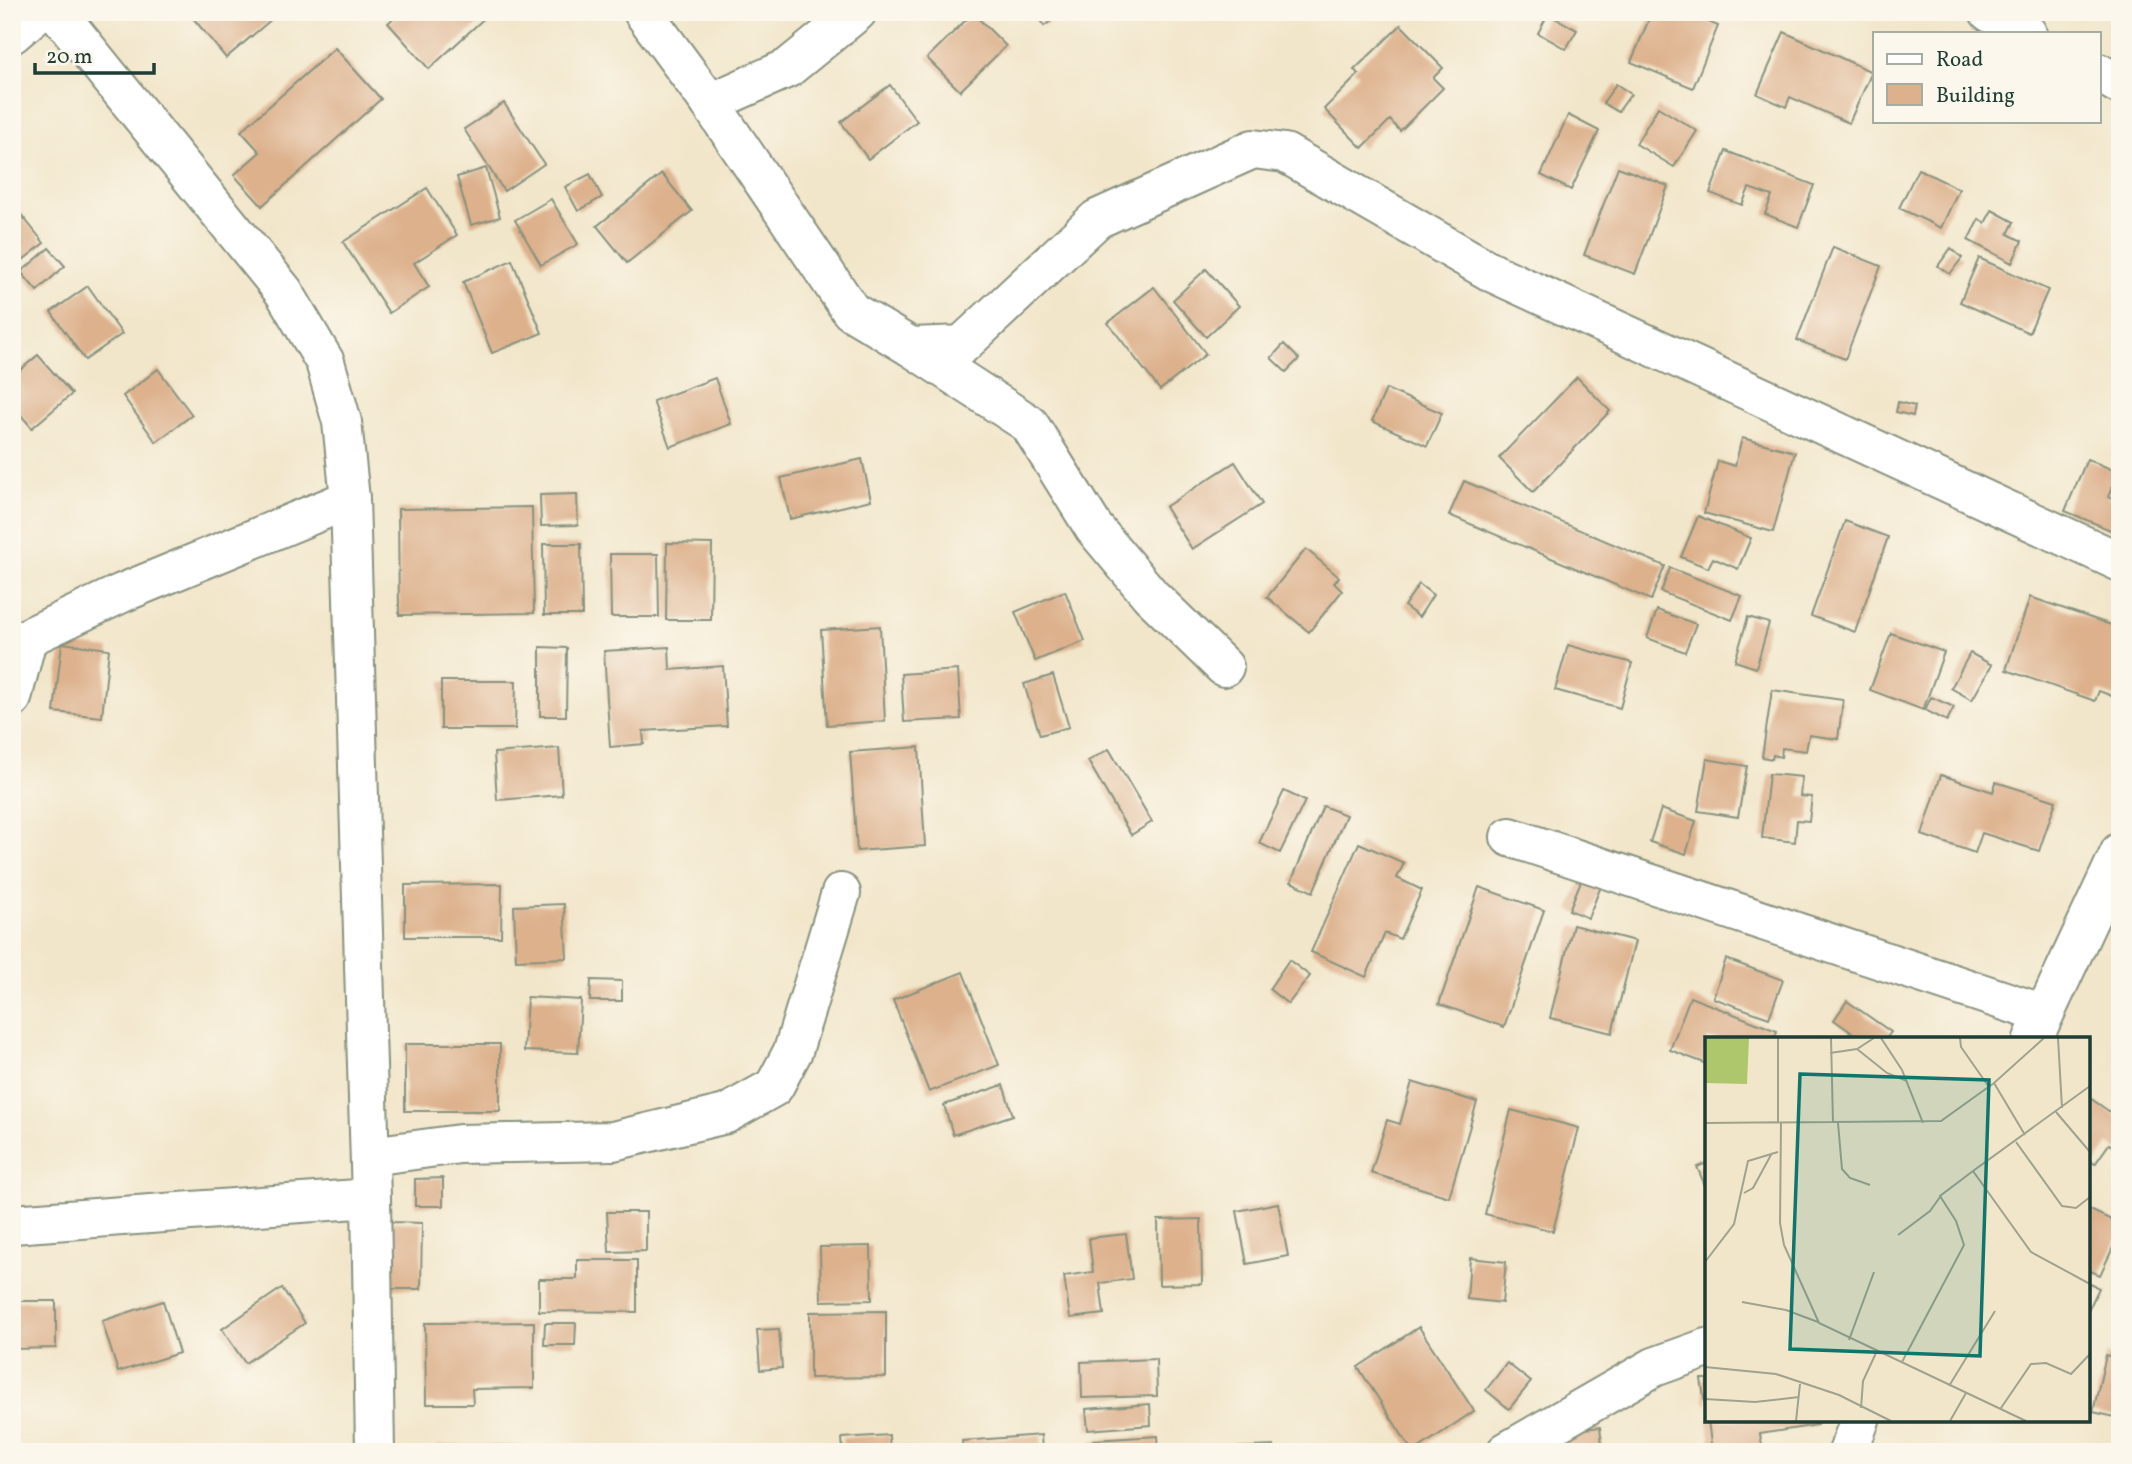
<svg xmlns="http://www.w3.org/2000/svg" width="2132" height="1464" viewBox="0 0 2132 1464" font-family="Vollkorn,serif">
  <rect width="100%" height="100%" fill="#fbf7ec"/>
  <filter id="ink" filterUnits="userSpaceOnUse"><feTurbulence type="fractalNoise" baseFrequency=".0143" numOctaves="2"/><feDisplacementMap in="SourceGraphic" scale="14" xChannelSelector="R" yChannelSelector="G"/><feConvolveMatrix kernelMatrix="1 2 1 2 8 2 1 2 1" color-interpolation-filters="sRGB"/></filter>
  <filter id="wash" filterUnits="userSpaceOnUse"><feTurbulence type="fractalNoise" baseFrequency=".00686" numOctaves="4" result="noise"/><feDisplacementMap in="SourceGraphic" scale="28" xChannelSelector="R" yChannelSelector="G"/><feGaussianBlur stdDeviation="1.57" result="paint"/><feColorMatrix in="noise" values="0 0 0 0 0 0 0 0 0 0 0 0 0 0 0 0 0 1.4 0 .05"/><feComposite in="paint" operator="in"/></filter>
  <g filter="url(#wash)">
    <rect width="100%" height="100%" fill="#f2e6ca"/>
    <g id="blocks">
      <g fill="#ddb18c">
        <path d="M188,12H280L226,58Z"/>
        <path d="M400,12H491L429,69L388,23Z"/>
        <path d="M1034,12H1063L1044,26Z"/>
        <path d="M1652,12H1701L1699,18L1718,26L1693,88L1631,62Z"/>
        <path d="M973,13L1006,46L960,91L927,58Z"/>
        <path d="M1548,14L1577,30L1566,49L1538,33Z"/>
        <path d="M1401,25L1443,68L1433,78L1443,88L1400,131L1390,120L1362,148L1324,109L1359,74L1354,70Z"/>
        <path d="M1784,32L1872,72L1849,123L1790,97L1786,107L1757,94Z"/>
        <path d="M335,48L381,99L262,206L234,175L260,152L241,131Z"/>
        <path d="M1616,84L1631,94L1618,112L1603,103Z"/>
        <path d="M890,85L917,121L868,159L841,122Z"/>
        <path d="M504,103L544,164L504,191L464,129Z"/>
        <path d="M1658,107L1697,131L1674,167L1636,144Z"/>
        <path d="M1568,115L1599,131L1571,190L1541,175Z"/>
        <path d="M1726,151L1814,185L1798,227L1765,214L1772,196L1749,188L1742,205L1710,193Z"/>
        <path d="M1618,167L1668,186L1635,274L1584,255Z"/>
        <path d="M486,168L500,217L471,225L457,177Z"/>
        <path d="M1918,169L1959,189L1941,228L1899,208Z"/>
        <path d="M590,174L602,197L578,211L565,187Z"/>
        <path d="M662,174L692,211L627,263L597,226Z"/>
        <path d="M427,188L457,235L414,263L429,287L389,313L343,242Z"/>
        <path d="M551,199L578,244L541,265L515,220Z"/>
        <path d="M12,203L44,243L12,269Z"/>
        <path d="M1992,210L2014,222L2008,234L2022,241L2012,263L1968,240L1979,219L1985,223Z"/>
        <path d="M1833,247L1881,266L1845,359L1797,340Z"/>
        <path d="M49,248L65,266L37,291L21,272Z"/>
        <path d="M1951,248L1962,258L1950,274L1938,266Z"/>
        <path d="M1979,258L2048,290L2029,333L1960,302Z"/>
        <path d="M512,260L542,333L492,353L463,282Z"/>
        <path d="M1206,269L1239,306L1206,337L1173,300Z"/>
        <path d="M88,286L122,334L85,360L51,312Z"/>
        <path d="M1154,287L1206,354L1160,390L1108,323Z"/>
        <path d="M1284,344L1299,359L1286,372L1271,358Z"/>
        <path d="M38,355L72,394L32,428L12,405V377Z"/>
        <path d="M158,369L192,415L156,442L123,396Z"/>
        <path d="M1577,377L1610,411L1533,492L1499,458Z"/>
        <path d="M715,378L731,424L670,447L653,401Z"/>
        <path d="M1386,389L1442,413L1427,446L1372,421Z"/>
        <path d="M1898,402L1915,406L1913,416L1896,412Z"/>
        <path d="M1742,438L1795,452L1773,532L1704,513L1718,461L1735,466Z"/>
        <path d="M862,459L871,500L790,519L781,478Z"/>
        <path d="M2087,459L2118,472L2108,497L2120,502V534L2065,511Z"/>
        <path d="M1235,462L1262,504L1192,549L1165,507Z"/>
        <path d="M1464,481L1665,566L1651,600L1449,515Z"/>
        <path d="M577,494L578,525L541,526L540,495Z"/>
        <path d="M532,507L534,613L399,615L398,509Z"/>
        <path d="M1698,516L1751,538L1738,569L1713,558L1708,568L1681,557Z"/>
        <path d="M1845,521L1888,537L1855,632L1811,616Z"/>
        <path d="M667,543L712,544L711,620H666Z"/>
        <path d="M543,544H581L582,615H544Z"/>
        <path d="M1306,549L1339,577L1334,583L1342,591L1309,632L1267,597Z"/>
        <path d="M610,554H658L659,617H611Z"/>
        <path d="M1670,568L1742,596L1732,620L1661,592Z"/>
        <path d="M1419,584L1433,595L1419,617L1404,606Z"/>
        <path d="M1065,591L1085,641L1035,661L1015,612Z"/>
        <path d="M2030,597L2120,628L2118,698L2099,691L2095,701L2006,670Z"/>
        <path d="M1657,610L1696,624L1685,652L1647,638Z"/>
        <path d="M1748,617L1769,623L1756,668L1735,661Z"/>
        <path d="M880,626L885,721L827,725L821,630Z"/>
        <path d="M1891,633L1944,652L1923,710L1870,690Z"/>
        <path d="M62,643L109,649L102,717L54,712Z"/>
        <path d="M1568,645L1632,663L1620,708L1555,690Z"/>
        <path d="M540,647L567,648L566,716H540Z"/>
        <path d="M669,647L670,670L723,666L727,726L643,731L644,744L610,747L604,651Z"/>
        <path d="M1970,653L1992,665L1972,700L1951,688Z"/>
        <path d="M958,670L961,719L904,722L901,674Z"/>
        <path d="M1053,675L1069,727L1040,735L1024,684Z"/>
        <path d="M441,681H516L515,729H441Z"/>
        <path d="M1772,690L1843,700L1838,739L1809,735L1806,751L1782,748L1781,757L1773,755L1772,759L1762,757Z"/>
        <path d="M1931,697L1954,707L1947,721L1925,710Z"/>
        <path d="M919,747L925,846L857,851L850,752Z"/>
        <path d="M559,748L562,795L497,800L494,753Z"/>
        <path d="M1109,749L1152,822L1131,835L1088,761Z"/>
        <path d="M1707,759L1747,766L1738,817L1698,811Z"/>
        <path d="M1769,774L1802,777L1800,796L1812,797L1809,821L1797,820L1795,842L1762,838Z"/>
        <path d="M1941,775L1993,792L1996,782L2056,801L2039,851L1982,833L1975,853L1922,835Z"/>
        <path d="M1284,791L1305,801L1280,853L1259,843Z"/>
        <path d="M1323,806L1346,815L1313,892L1291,882Z"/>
        <path d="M1661,809L1696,821L1686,854L1650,842Z"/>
        <path d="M1359,843L1404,863L1397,878L1422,890L1400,939L1385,933L1366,977L1311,952Z"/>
        <path d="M1583,876L1602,884L1588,918L1569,910Z"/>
        <path d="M502,884L501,937H405V885Z"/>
        <path d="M1479,887L1544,910L1504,1027L1439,1004Z"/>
        <path d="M564,904L567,958L516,960L514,906Z"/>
        <path d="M1573,925L1635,941L1612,1033L1550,1018Z"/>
        <path d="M1726,959L1783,980L1769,1018L1713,998Z"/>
        <path d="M1289,960L1310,976L1288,1004L1269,989Z"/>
        <path d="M963,972L999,1065L929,1092L893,1000Z"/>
        <path d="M591,980L622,981V1001H590Z"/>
        <path d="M527,997L581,1000L578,1053L524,1051Z"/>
        <path d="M1690,997L1777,1031L1774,1039H1707V1064L1670,1050Z"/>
        <path d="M1847,1001L1891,1032L1886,1039H1861L1834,1020Z"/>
        <rect x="405" y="1044" width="95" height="67"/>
        <path d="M1412,1082L1477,1102L1449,1197L1371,1173L1387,1120L1400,1124Z"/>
        <path d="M1003,1085L1013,1115L953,1135L944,1105Z"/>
        <path d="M2090,1098L2120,1119V1152L2109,1144L2095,1164L2088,1159V1101Z"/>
        <path d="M1511,1110L1579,1128L1553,1231L1485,1214Z"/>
        <path d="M1707,1163V1190L1697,1167Z"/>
        <path d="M443,1178V1206H415V1179Z"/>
        <path d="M1278,1203L1288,1256L1247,1264L1237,1211Z"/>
        <path d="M2088,1209L2120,1224V1233L2100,1275L2088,1270Z"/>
        <path d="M607,1212H646V1251L609,1252Z"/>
        <path d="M1201,1219L1202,1284L1159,1285L1158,1220Z"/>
        <path d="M391,1222L422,1223L421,1289H390Z"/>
        <path d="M1126,1234L1132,1279L1100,1283L1104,1314L1070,1318L1064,1276L1093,1272L1089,1238Z"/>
        <path d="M871,1246L872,1300L821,1301L820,1247Z"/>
        <path d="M1470,1258L1506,1262L1502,1303L1467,1299Z"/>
        <path d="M577,1260H637V1312L539,1311V1279H577Z"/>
        <path d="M2088,1283L2099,1288L2088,1311Z"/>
        <path d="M282,1288L305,1323L245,1363L222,1329Z"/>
        <path d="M12,1301H56V1348L12,1349Z"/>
        <path d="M163,1301L179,1353L118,1372L102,1321Z"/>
        <path d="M886,1311V1377L810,1378V1312Z"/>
        <path d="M534,1322V1388L472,1389L473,1404H426L425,1323Z"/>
        <path d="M545,1323H576L575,1345H544Z"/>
        <path d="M1419,1327L1474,1411L1413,1452L1358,1367Z"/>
        <path d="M779,1329L782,1368L760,1370L757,1330Z"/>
        <path d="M2106,1355L2120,1359V1399L2115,1417L2093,1412Z"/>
        <path d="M1156,1359L1157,1396L1082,1398L1081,1362Z"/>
        <path d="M1507,1363L1531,1382L1509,1409L1486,1390Z"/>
        <path d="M1701,1379H1707V1404H1705Z"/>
        <path d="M1150,1404L1151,1425L1088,1430L1086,1409Z"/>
        <path d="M1708,1420H1816L1817,1425L1760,1434L1763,1452H1712Z"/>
        <path d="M1600,1427L1603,1452H1565L1562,1432Z"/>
        <path d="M889,1435L890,1452H843L842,1438Z"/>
        <path d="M1041,1435L1042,1452H963L962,1441Z"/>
        <path d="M1158,1436L1159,1452H1094L1093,1440Z"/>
        <path d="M438,1445L524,1446V1452H438Z"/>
        <path d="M1274,1446V1452H1226V1448Z"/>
      </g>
    </g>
  </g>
  <g filter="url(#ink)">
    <use href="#blocks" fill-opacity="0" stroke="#88927f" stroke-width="2"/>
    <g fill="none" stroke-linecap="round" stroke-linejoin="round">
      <defs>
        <g id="street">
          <path d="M57,12L284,292L325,362L342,422L350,499L371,1198L375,1452"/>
          <path d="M643,12L710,103L788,68L857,12"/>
          <path d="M1989,12L2027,33"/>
          <path d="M12,34L38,12"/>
          <path d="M2099,73L2120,85"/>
          <path d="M710,103L851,311L911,347L962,345L1097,219L1253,149L1285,153L1493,273L2120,562"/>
          <path d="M911,347L1029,424L1094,528L1151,596L1224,667"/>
          <path d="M12,645L122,593L350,499"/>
          <path d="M12,698L27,639"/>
          <path d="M1510,837L2044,1014"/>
          <path d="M2033,1039L2120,852"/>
          <path d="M370,1156L460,1144L613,1141L726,1114L774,1087L793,1051L841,893"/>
          <path d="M12,1224L371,1198"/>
          <path d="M1506,1452L1654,1367L1707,1348"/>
          <path d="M1848,1452L1860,1420"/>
        </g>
      </defs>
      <use href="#street" stroke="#88927f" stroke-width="42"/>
      <use href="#street" stroke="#fff" stroke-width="38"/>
    </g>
  </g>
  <g transform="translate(1705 1037)">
    <rect width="385" height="385" fill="#f2e6ca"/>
    <path d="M0,1H44L42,47L0,46Z" fill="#afc76c"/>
    <path fill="none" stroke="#9ea28e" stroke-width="2" d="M73,1V85M126,1L128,86M176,1L197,33L218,86M255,1L256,10L284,50M353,1L357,71M152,12L182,36L202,44M125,16L152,12L169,1M289,46L320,98M385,49L268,134L326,215L385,247M351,75L385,115M76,85L75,186L79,208L114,286L321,384M0,86L236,84L289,46L339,1M133,86L137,132L145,141L165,148M311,105L357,169L371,171L385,160M39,156L48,151L67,116M193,198L225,174L235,160M0,225L29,187L43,124L73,115M37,265L81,273L113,285M144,303L169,235M197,325L259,208L251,184L235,159L268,134M0,330L71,337L134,358L186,384M244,349L290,274M0,362L50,365L94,360M156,371L158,344L171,316M296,371L326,327L341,326L366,337L385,317M91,384L95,347M245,384L261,356"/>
    <path fill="#0f766e" fill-opacity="0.15" stroke="#0f766e" stroke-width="3.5" d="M95,37L284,43L275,319L85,312Z"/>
    <rect width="385" height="385" fill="none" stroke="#1f3d34" stroke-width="3.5"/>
  </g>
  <rect width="2132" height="1464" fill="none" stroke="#fbf7ec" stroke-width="42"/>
  <rect x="1873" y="32" width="228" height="91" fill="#fbf7ec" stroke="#a3ada2" stroke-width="2"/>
  <rect x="1887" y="54" width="35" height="10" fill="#ffffff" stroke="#a3ada2" stroke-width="2"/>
  <text x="1936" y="66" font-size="21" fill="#1f3d34">Road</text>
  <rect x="1887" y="84" width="35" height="21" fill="#ddb18c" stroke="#a3ada2" stroke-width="2"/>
  <text x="1936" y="102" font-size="21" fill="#1f3d34">Building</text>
  <path d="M35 63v10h119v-10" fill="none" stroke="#1f3d34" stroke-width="3.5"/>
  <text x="46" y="63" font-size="21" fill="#1f3d34" stroke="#fbf7ec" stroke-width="5" paint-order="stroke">20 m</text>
</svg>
